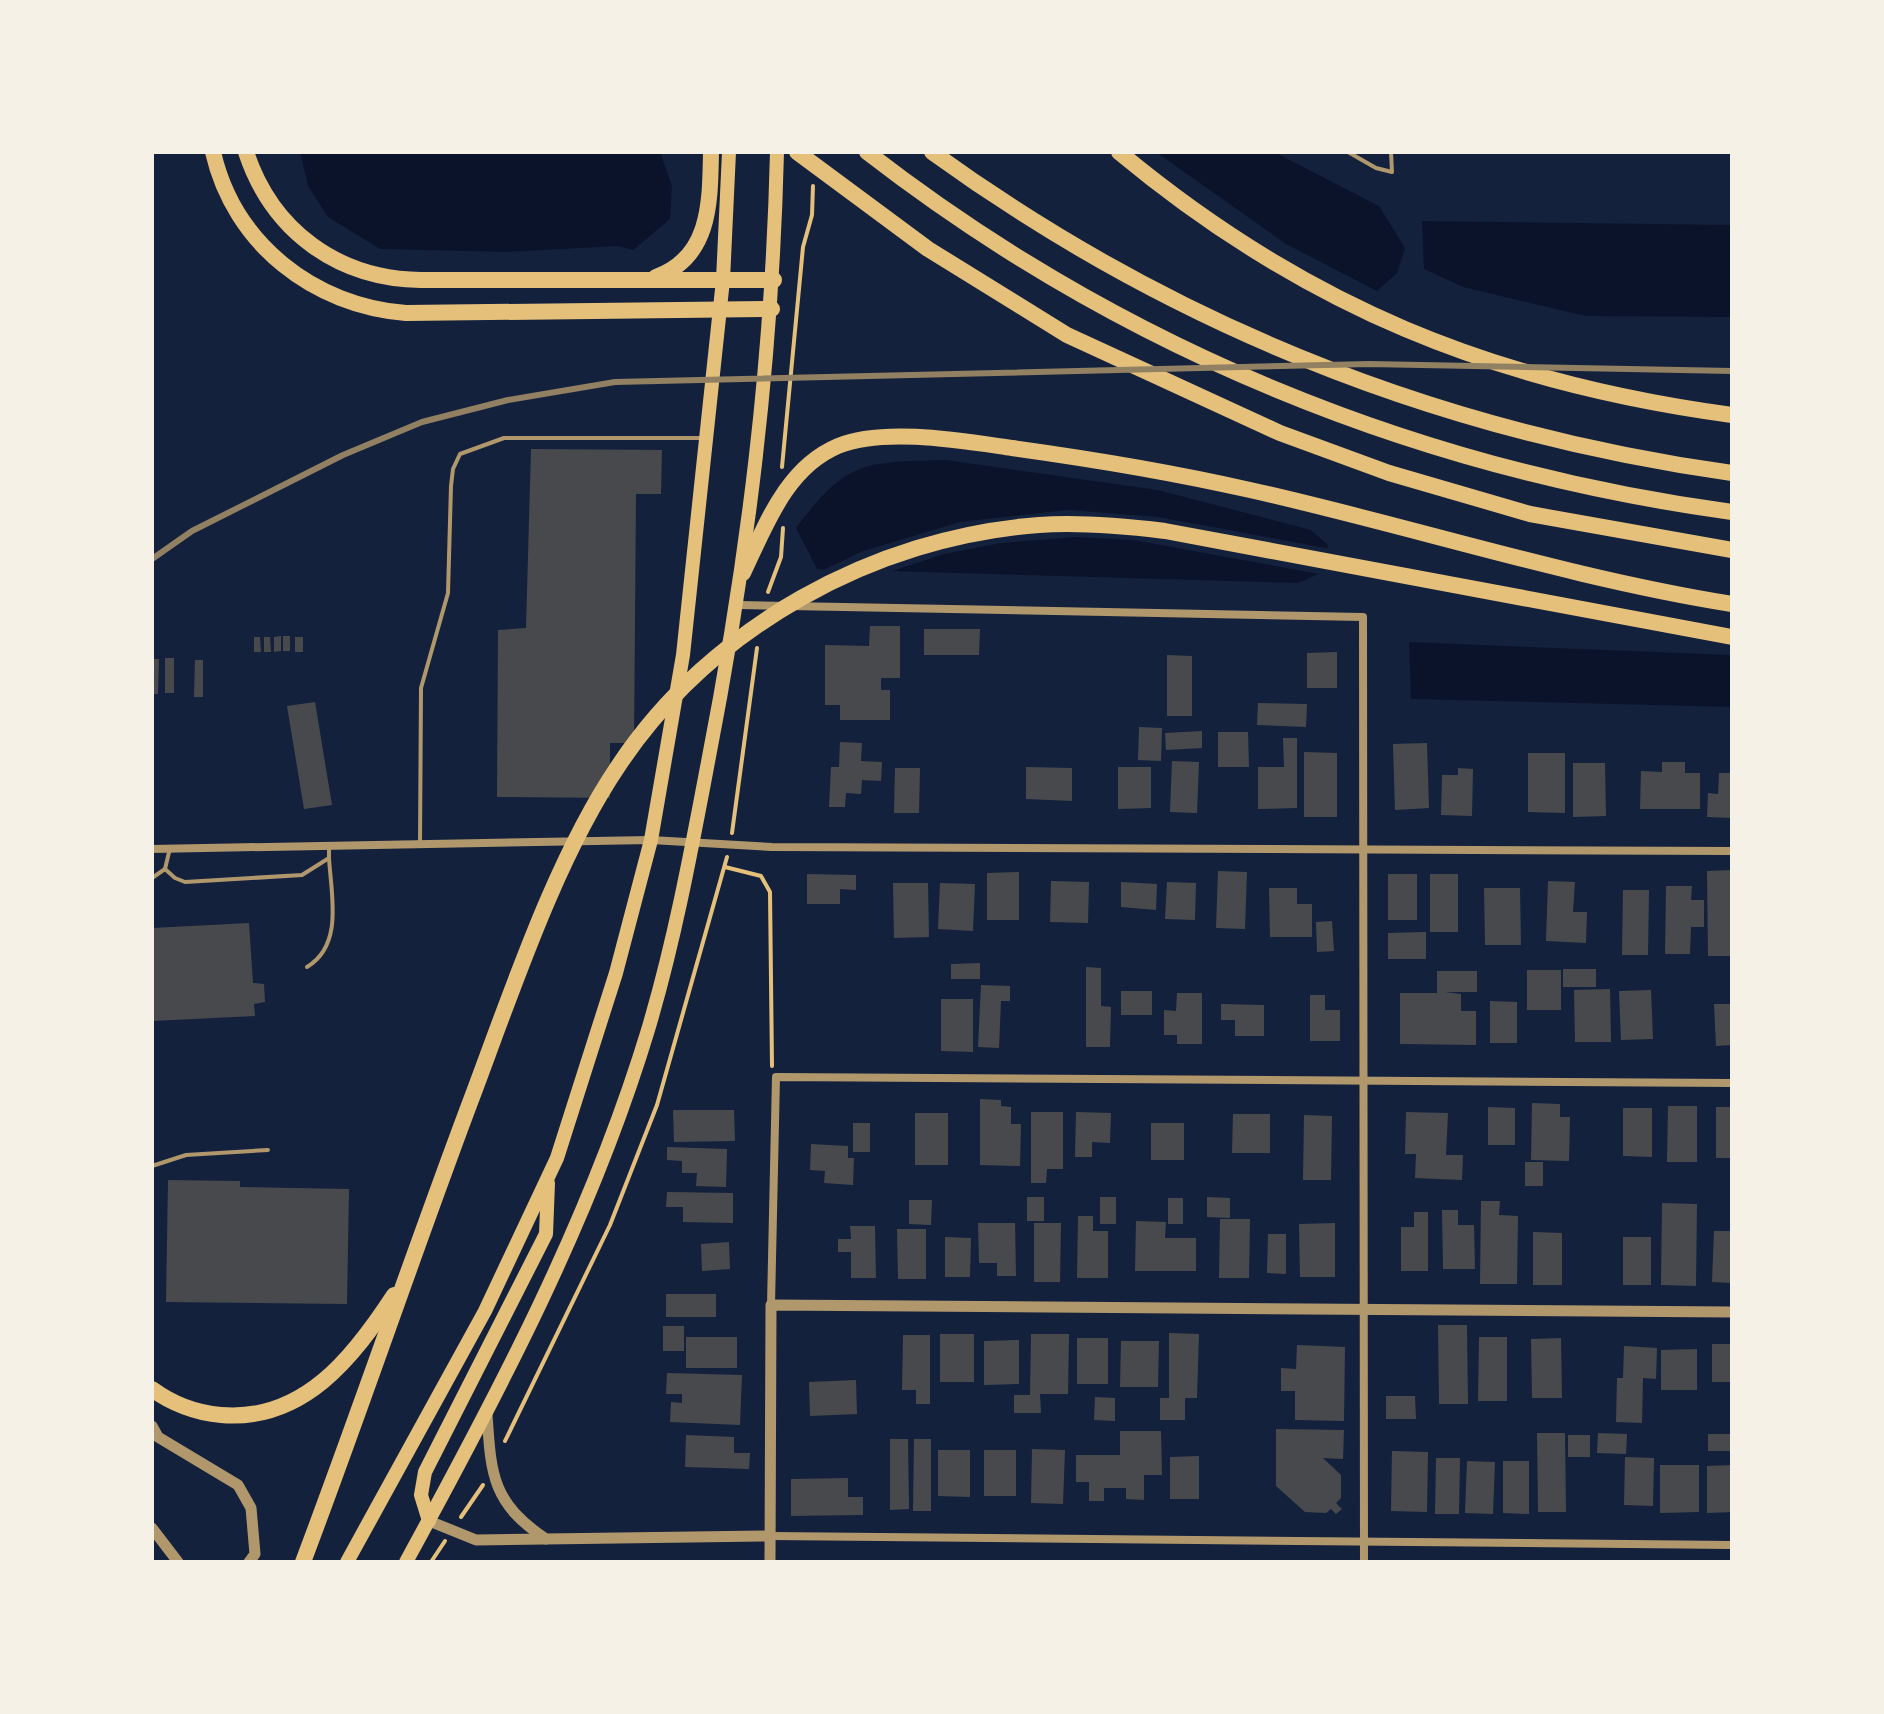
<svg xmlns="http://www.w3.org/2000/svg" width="1884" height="1714" viewBox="0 0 1884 1714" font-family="Georgia,serif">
  <rect width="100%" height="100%" fill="#14213d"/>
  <g fill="#0b132b">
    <path d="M300,152H660L672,186L670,219L633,250L617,246L507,252L380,249L328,217L308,186Z"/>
    <path d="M1156,152H1274L1379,206L1405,248L1397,273L1377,291L1286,244Z"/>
    <path d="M1422,221L1732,225V317L1585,316L1463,287L1424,269Z"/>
    <path d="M946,460L1158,490L1311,530L1328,545L1323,572L1298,583L817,569L796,528C847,460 864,462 946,460Z"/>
    <path d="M1409,642L1732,655V707L1411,699Z"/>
  </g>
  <path fill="#14213d" d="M1068,510L1158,517L1331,549L1325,575L1133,540L1076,537L1001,543L944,554L880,575L817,573L863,551L960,522Z"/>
  <g fill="#48494c">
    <path d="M531,449L662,450L661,494H636L634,743H610V798L497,797L498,630L526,628Z"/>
    <path d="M870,626H900V678H881V690H890V720H840V705H825V645L869,646Z"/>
    <path d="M924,629H980L979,655H924Z"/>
    <path d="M281,636V651L274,652V637Z"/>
    <rect x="283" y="636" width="7" height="15"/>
    <path d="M254,637H260L261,652H254Z"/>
    <path d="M264,637H270L271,652H264Z"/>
    <rect x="295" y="637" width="8" height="15"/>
    <path d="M1337,652V688H1307V653Z"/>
    <path d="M1167,655L1192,656V716H1167Z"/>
    <rect x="165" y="658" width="9" height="35"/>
    <path d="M152,659H159L158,694H152Z"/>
    <path d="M195,660H203V697H194Z"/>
    <path d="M315,702L332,805L304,809L287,706Z"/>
    <path d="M1258,703L1307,704L1306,727L1257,725Z"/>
    <path d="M1139,727L1162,728L1161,761L1138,760Z"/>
    <path d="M1202,731V748L1166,750L1165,733Z"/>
    <path d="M1218,732H1248L1249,767H1218Z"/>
    <path d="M1283,738H1297V808L1258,809V767H1284Z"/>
    <path d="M840,742L862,743L861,761L882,762L881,781L862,780L861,794L846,793L845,807H829L831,767H839Z"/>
    <path d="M1427,743L1429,808L1395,810L1393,744Z"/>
    <path d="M1304,752L1337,753V817H1304Z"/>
    <path d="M1528,753H1565V813L1528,812Z"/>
    <path d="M1172,761L1199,762L1197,813L1170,812Z"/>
    <path d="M1662,762H1685V773H1700V809H1640L1641,771L1662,772Z"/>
    <path d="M1573,763H1605L1606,816L1573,817Z"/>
    <path d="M1026,767L1072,768V801L1026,799Z"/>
    <path d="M1118,767H1151V808L1118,809Z"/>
    <path d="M895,768H920L919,813H894Z"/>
    <path d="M1458,768L1473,769L1472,816L1441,815L1442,775H1458Z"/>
    <path d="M1719,773H1732V818L1707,817L1708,793L1718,794Z"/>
    <path d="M1732,870V956H1708L1707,871Z"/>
    <path d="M1218,871L1247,872L1245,929L1216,928Z"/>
    <path d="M1019,872V920H987V873Z"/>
    <path d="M807,874L856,875V890L840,889V904H807Z"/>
    <rect x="1388" y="874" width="29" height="46"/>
    <rect x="1430" y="874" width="28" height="58"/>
    <path d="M1051,881L1089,882L1088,923L1050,922Z"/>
    <path d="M1548,881L1575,882L1573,912H1587L1586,943L1546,941Z"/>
    <path d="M1121,882L1157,884L1156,910L1121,907Z"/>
    <path d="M1167,882L1196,883L1195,920L1165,919Z"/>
    <path d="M893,883H928L929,937L894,938Z"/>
    <path d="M940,883L975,884L973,931L938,929Z"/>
    <path d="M1666,886H1692L1691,900H1704V927H1691L1690,954H1665Z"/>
    <path d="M1269,888H1297V904H1312V937H1270Z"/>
    <path d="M1484,888H1520L1521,945H1485Z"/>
    <path d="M1623,890H1649L1648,955H1622Z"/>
    <path d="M1332,921L1334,951L1317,952L1316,922Z"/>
    <path d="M249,923L253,983L264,984L265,1002L254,1004L255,1016L152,1021V928Z"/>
    <path d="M1426,932V959H1388V933Z"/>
    <path d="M980,963V979H951V964Z"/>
    <path d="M1086,967L1101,968V1006L1111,1007L1110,1047H1086Z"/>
    <rect x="1563" y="969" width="33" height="18"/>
    <rect x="1527" y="970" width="34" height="40"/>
    <path d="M1437,971H1477V992H1445L1461,994V1011H1476V1045L1400,1044V993H1437Z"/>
    <path d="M981,985L1010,986V1001H1001L999,1048L978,1047Z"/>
    <path d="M1610,989L1611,1042H1575L1574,990Z"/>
    <path d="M1651,990L1653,1039L1621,1040L1619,991Z"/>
    <rect x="1121" y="991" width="31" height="24"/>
    <path d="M1177,993H1202V1044H1177V1035H1164V1010L1176,1011Z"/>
    <path d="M1310,995H1325V1010H1340V1041H1310Z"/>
    <path d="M941,999H973V1052L941,1051Z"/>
    <path d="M1490,1001L1517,1002V1043H1490Z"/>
    <path d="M1221,1004L1264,1005V1036H1235V1020H1221Z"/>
    <path d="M1714,1004H1732V1045L1716,1046Z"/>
    <path d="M980,1099L1001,1100V1106L1011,1107V1124H1021L1020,1166L980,1165Z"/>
    <path d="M1532,1103L1560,1104V1117H1570L1569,1161L1531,1160Z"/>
    <path d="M1668,1106H1697V1162H1667Z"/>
    <path d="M1488,1107L1515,1108V1145H1488Z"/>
    <rect x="1716" y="1107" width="16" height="51"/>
    <path d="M1623,1108H1652V1157L1623,1156Z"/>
    <path d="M673,1110H734L735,1141L674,1142Z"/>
    <path d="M1031,1112H1063V1169H1047L1046,1183H1031Z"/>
    <path d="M1076,1112L1111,1113L1110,1143L1092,1142V1157H1075Z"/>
    <path d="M1406,1112L1448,1113L1446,1155H1463L1462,1180L1415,1178L1416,1154H1405Z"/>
    <rect x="915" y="1113" width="33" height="52"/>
    <path d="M1233,1114H1270V1153H1232Z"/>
    <path d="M1304,1115L1332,1116L1331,1180H1303Z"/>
    <rect x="853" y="1123" width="17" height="29"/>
    <rect x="1151" y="1123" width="33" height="37"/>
    <path d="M811,1144L848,1146V1158H854L853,1185L824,1183L825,1171L810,1170Z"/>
    <path d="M667,1147L727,1149L726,1187L696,1186L697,1173H682V1161L667,1160Z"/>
    <rect x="1525" y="1162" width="18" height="24"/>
    <path d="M168,1180L240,1181V1187L349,1189L347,1304L166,1302Z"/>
    <path d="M667,1192L733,1193V1223L683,1222V1207H666Z"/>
    <rect x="1027" y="1197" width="17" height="24"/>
    <rect x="1100" y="1197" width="16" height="27"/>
    <path d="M1207,1197L1230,1198V1218L1207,1217Z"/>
    <rect x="1168" y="1198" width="15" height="26"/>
    <path d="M909,1200H932L931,1225L909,1224Z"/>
    <path d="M1481,1201H1500L1499,1215L1518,1216L1517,1284H1480Z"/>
    <path d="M1662,1203L1697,1204L1696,1286L1661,1285Z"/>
    <path d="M1442,1210H1458V1225H1474L1475,1269H1443Z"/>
    <path d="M1414,1212H1428V1271H1401V1227H1414Z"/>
    <path d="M1078,1216H1093V1231H1108V1278H1077Z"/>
    <path d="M1220,1219H1250L1249,1278H1219Z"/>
    <path d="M1136,1221L1166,1222L1165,1238H1196V1271H1135Z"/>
    <path d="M978,1223H1015L1016,1276H997V1263H979Z"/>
    <path d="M1034,1223H1061L1060,1282H1034Z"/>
    <path d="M1335,1223V1277H1300L1299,1224Z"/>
    <path d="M850,1226H875L876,1278H851V1252H838V1239H851Z"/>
    <path d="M897,1229H926V1279H898Z"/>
    <path d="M1714,1231H1732V1283L1712,1282Z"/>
    <path d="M1533,1232L1562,1233V1285H1533Z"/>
    <path d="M1268,1234H1286V1274L1267,1273Z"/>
    <path d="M945,1237L971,1238L970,1277H945Z"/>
    <rect x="1623" y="1237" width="28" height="48"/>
    <path d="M729,1242L730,1269L702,1271L701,1244Z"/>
    <rect x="666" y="1294" width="50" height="23"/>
    <path d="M1438,1325H1467L1468,1404H1439Z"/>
    <rect x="663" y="1326" width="21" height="25"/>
    <path d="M1169,1333L1199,1334L1197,1398H1185V1420H1160V1398H1169Z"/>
    <rect x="940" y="1334" width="34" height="48"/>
    <path d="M1031,1334H1069L1068,1394H1040L1041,1413H1014V1395H1030Z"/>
    <path d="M903,1335H930V1404H916V1390H902Z"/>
    <rect x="686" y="1337" width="51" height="31"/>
    <path d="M1479,1337H1507V1401H1478Z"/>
    <rect x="1077" y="1338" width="31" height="46"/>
    <path d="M1561,1338L1562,1398H1532L1531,1339Z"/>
    <path d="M1019,1340V1384L984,1385V1341Z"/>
    <path d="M1121,1341H1159L1158,1387H1120Z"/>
    <rect x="1712" y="1344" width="20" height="38"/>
    <path d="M1297,1345L1345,1347L1344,1421L1295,1420V1391H1281V1368L1296,1369Z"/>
    <path d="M1624,1346L1657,1348L1656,1379L1643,1378L1642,1423L1616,1422L1617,1378H1623Z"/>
    <path d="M1697,1349V1390H1661V1350Z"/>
    <path d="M667,1373L742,1375L740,1425L670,1422L671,1402L682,1403V1394H666Z"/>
    <path d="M856,1380L857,1414L810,1416L809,1382Z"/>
    <path d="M1386,1396H1415L1416,1419H1386Z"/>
    <path d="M1095,1397L1115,1398V1421L1094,1420Z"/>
    <path d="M1276,1429L1344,1430L1343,1459L1323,1458L1341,1475V1498L1336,1503L1342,1509L1336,1514L1331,1509L1326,1513L1305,1512L1276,1486Z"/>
    <path d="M1120,1431H1161L1162,1475H1144V1500L1126,1499V1488H1104V1501H1089V1482H1076V1455H1120Z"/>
    <path d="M1537,1433H1565L1566,1512H1538Z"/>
    <path d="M1598,1433L1627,1434L1626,1454L1597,1453Z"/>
    <rect x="1708" y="1434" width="24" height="17"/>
    <path d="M686,1435L734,1437V1453H750L749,1469L685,1467Z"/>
    <rect x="1568" y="1435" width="22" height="22"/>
    <path d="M890,1439H908L909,1509L890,1510Z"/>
    <path d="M914,1439H931V1511H913Z"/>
    <path d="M1032,1449L1065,1450L1063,1504L1031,1503Z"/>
    <path d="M938,1450H970V1497L938,1496Z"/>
    <rect x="984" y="1450" width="32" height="46"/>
    <path d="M1392,1451L1428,1452L1427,1512L1391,1511Z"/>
    <path d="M1199,1456V1499H1170V1457Z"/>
    <path d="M1625,1457L1654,1458L1653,1506L1624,1505Z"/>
    <path d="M1436,1458H1460L1459,1514H1435Z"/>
    <path d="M1467,1461L1495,1462L1493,1514L1465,1513Z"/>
    <path d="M1503,1461H1529V1514L1503,1513Z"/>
    <path d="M1660,1465H1699V1512L1660,1513Z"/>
    <path d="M1732,1465V1512L1707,1513V1466Z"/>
    <path d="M848,1478V1497H863V1515L791,1516V1479Z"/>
  </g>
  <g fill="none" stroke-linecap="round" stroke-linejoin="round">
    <g stroke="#e5c07b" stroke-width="4">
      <path d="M782,467L803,247L812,215L813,186"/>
      <path d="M768,592L781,557L783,528"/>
      <path d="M732,833L757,648"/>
      <path d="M725,867L761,876L770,892L772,1066"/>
      <path d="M505,1441L610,1225L657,1105L727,857"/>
      <path d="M461,1517L483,1485"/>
      <path d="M431,1562L445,1541"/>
    </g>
    <g stroke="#b1986c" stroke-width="4">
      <path d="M1348,152L1376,168L1392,172L1391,152"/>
      <path d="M420,844L421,688L448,593L451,486L453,469L460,454L504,438H703"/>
      <path d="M165,869L175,878L185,882L302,875L329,858V846"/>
      <path d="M152,878L165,869L170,848"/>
      <path d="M307,967C344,945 331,894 329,858"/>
      <path d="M152,1166L186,1155L268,1150"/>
    </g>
    <g stroke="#b1986c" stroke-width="8">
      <path d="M739,605L1363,617L1364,1562"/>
      <path d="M152,849L651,840L772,847L1732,851"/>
      <path d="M771,1305L776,1077L1732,1083"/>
      <path d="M770,1536L1732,1545"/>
    </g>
    <g stroke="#b1986c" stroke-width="11">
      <path d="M487,1414C491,1475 492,1503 546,1539"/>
      <path d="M152,1426L158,1437L238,1485L251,1508L255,1554L249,1562"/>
      <path d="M429,1521L476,1540L770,1536"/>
      <path d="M152,1528L178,1562"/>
      <path d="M770,1562L771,1305L1732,1312"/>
    </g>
    <g stroke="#e5c07b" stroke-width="14">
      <path d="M429,1521L421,1495L425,1472L546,1234L548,1183"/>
      <path d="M347,1562L485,1311L557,1158L616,973L651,840L683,655L723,280L729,152"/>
      <path d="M406,1562C500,1390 591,1218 648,1030C674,943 691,852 708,762C748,557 772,361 777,152"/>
    </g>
    <g stroke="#e5c07b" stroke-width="16">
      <path d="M213,152C234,244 314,306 406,313L772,309"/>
      <path d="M246,152C272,231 338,279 421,280H774"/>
      <path d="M797,152L928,249L1067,335L1280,433L1389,473L1530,514L1732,550"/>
      <path d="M867,152C1120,348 1415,469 1732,512"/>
      <path d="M932,152C1171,325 1440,432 1732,473"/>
      <path d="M1119,152C1304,306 1494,383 1732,415"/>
      <path d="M656,277C711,257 710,202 711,152"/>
      <path d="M743,573C766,525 786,468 838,446C884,427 963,441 1012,448C1092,459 1171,472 1250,490C1411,526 1569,578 1732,604"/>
      <path d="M152,1389C171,1403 196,1413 221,1415C303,1422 353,1358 394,1295"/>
      <path d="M303,1562C362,1406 415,1248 474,1092C513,988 557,856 619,765C711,627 874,537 1039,525C1081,522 1124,526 1165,531L1732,637"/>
    </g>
    <path stroke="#918062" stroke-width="6" d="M152,559L192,531L343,455L422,422L508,400L615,382L1369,364L1732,371"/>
  </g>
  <rect width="1884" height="1714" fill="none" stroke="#f6f1e7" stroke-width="308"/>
</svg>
